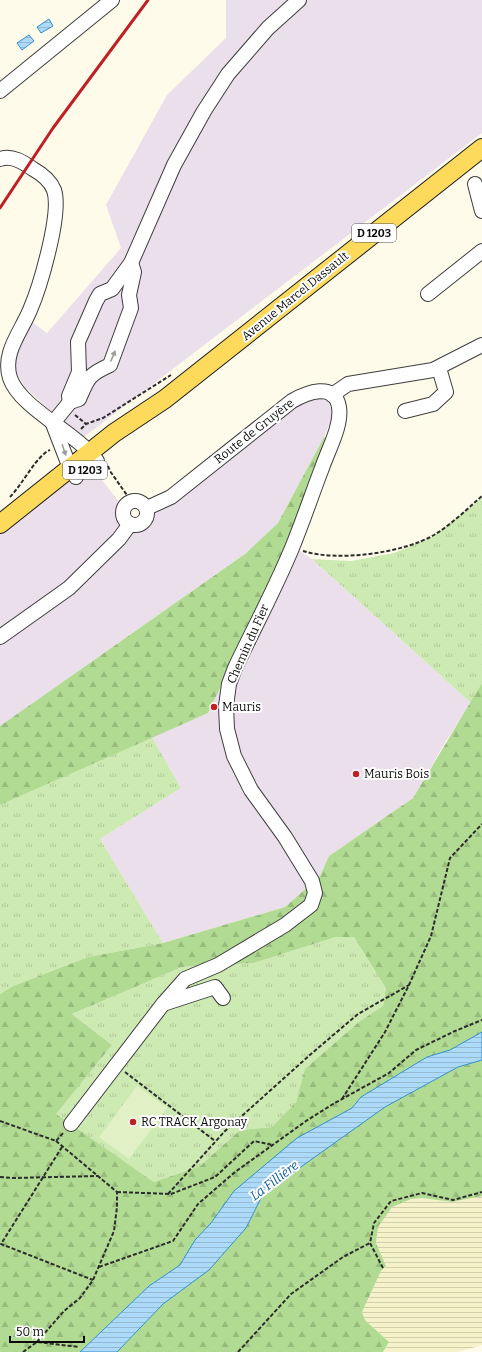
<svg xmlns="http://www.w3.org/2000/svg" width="482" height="1352" viewBox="0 0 482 1352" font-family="Bitter,serif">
  <defs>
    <pattern id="farmland-rules" width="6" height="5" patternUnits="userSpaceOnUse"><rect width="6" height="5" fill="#f5f2c9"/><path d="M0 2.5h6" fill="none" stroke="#d1ceab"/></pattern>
    <pattern id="grass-tufts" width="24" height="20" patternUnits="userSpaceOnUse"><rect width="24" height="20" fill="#ceeab3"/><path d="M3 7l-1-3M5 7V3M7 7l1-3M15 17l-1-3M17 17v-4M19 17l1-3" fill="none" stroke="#b0c799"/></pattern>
    <pattern id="forest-firs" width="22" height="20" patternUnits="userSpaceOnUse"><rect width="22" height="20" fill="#b1db92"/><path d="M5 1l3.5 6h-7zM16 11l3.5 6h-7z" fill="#97bb7d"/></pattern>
    <pattern id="water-rules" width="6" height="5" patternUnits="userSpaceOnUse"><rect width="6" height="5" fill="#addaf8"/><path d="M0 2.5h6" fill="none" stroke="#94bad3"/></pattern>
  </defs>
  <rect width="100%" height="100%" fill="#fffbea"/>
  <g fill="#eadfeb">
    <path d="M226,0H482V133L80,440L25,387L16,372L15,360L19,344L32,322L47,333L121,248L106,205L167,95L226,38Z"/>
    <path d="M317,397L328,399L333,408V416L324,437L278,523L245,554L0,726V531L86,459L136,524L291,403Z"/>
    <path d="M289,544L312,559L471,703L446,741L413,798L329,856L320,876L285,907L163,943L100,839L181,788L152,737L208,713Z"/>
  </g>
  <path fill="url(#farmland-rules)" d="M482,1196V1345L458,1352H383L389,1342L365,1320L362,1312L381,1271L386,1266L376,1243L378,1227L384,1217L392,1207L411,1199L422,1198L452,1202Z"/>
  <g fill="url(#grass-tufts)">
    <path d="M482,498V683L471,703L312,559L351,561L394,553L432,537Z"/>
    <path d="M152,737L181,788L100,839L163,943L88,957L13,986L0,994V805Z"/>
    <path d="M336,937H354L386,987L383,1006L360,1021L306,1069L296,1102L272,1127L240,1130L200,1166L154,1182L55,1114L112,1045L72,1014L182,967L254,963Z"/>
  </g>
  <g fill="url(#forest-firs)" fill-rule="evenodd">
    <path d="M324,437L332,443L289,544L208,713L0,805V726L245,554L278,523Z"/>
    <path d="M482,683V1032L450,1050L427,1057L361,1097L352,1108L266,1166L234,1191L211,1223L195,1240L180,1265L149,1286L80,1352H0V994L13,986L88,957L163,943L285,907L320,876L329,856L413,798ZM336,937H354L386,988L383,1006L360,1021L305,1069L296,1102L272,1127L240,1130L200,1166L154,1182L56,1114L112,1045L72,1014L182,967L254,963Z"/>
    <path d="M482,1060V1196L452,1202L422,1198L411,1199L392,1207L378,1227L376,1243L386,1266L381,1271L362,1312L365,1320L389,1342L383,1352H117L163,1304L209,1270L246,1228L263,1194L385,1107L458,1067Z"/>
  </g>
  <path fill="#e1f1c5" d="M137,1086L167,1108L129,1159L99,1137Z"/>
  <g fill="url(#water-rules)" stroke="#328ed1">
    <path d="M49,19L53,26L41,33L37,27Z"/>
    <path d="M29,35L34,41L22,50L17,43Z"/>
    <path d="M482,1032V1060L458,1067L385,1107L263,1194L246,1228L209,1270L163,1304L117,1352H80L149,1286L180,1265L195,1240L211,1223L234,1191L297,1138L352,1108L361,1097L427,1057L450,1050Z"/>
  </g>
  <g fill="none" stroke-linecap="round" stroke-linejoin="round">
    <defs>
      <g id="minor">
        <path d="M0,91L112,0"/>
        <path d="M0,159C12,155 23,162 33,169C42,174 50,180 54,190C62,213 40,287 30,310C21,332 2,353 10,378C20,408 77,433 97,461"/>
        <path d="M475,184L482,211"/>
        <path d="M428,294L482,251"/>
        <path d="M332,395L348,384L433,370L482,345"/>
        <path d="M70,402L69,396L79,372L78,342L96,301L100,294L112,289L131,263L174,165L204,111L228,74L268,28L299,0"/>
        <path d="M405,411L433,404L446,392L439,368"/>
        <path d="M53,423L70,402L79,399C88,378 88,375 110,365L131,308L129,295L134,272L131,263"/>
        <path d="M53,424L70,468L76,477"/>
        <circle cx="135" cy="513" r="12"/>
        <path d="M0,637L69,588L119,539L130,524"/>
        <path d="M163,1004L215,987L223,998"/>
        <path d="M71,1124L163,1004L185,979L218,965L285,925L311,905L315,893L312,881L285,837L251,790L234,756L227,729L226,706L229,684L235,668C254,628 275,589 292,548C303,521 312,494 322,468C328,450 342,426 339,407C335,381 306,393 292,401L171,497L147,508"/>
      </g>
      <path id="major" d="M0,524L114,433L165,399L482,148"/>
    </defs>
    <use href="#minor" stroke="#3e3e3e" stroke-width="16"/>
    <use href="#major" stroke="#1c1c1c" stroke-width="20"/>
    <g stroke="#2d2d2d" stroke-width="2" stroke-dasharray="4 2" stroke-linecap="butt">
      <path d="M75,415L86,424"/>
      <path d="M81,429L86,424L103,418L171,375"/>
      <path d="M108,466L110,471L131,501"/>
      <path d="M10,497C22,485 37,455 50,450"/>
      <path d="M303,551C338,562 403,553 434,535C452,524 467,509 482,496"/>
      <path d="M125,1072L215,1141"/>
      <path d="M342,1099L385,1032L409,985L431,936L450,858L482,824"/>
      <path d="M0,1121L56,1141L63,1133"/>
      <path d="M62,1147L1,1244L93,1280"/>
      <path d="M0,1177L13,1178L98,1176"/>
      <path d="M117,1192L171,1194L215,1177L254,1141L273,1145"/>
      <path d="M168,1194L225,1131L311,1054L358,1014L409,985"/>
      <path d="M99,1267L173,1241L198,1204L235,1172L306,1121L333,1104L389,1073L416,1050L455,1031L482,1020"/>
      <path d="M383,1268L370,1243L374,1223L391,1201L422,1193L453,1200L482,1192"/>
      <path d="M37,1342L64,1311L80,1298L93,1280L114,1231L117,1207V1192L56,1141"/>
      <path d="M23,1352L37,1342L79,1347"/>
      <path d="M238,1352L291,1294L343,1257L370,1243"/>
    </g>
    <use href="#minor" stroke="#fff" stroke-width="14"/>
    <use href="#major" stroke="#fdd95c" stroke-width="18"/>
    <path stroke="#bf2025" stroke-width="3" d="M0,208L53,128L148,0"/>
  </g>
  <defs><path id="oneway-solid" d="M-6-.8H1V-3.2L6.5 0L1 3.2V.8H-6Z"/></defs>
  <g fill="#9d9d9d">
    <use href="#oneway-solid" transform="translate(113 356) rotate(-67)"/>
    <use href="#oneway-solid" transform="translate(64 450) rotate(71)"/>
  </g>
  <g fill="#bf2025" stroke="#fff" stroke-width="1.5">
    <circle cx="214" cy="707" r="4"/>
    <circle cx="356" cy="774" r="4"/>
    <circle cx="133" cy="1122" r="4"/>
  </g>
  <g text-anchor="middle" stroke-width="4" stroke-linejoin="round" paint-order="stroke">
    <g fill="#fff" stroke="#545454" stroke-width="1">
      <rect x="352" y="224" width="44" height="18" rx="3"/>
      <rect x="63" y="461" width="44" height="18" rx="3"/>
    </g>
    <g font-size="11" font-weight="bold" fill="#0b0b0b">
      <text x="374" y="237">D 1203</text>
      <text x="85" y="474">D 1203</text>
    </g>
    <g font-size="12" fill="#0b0b0b" stroke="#fff">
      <text transform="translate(295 296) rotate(-39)" y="4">Avenue Marcel Dassault</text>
      <text transform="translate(254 431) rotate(-38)" y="4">Route de Gruyère</text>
      <text transform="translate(248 644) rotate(-66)" y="4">Chemin du Fier</text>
    </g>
    <g font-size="12" fill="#0b0b0b" stroke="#fff" text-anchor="start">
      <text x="222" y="711">Mauris</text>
      <text x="364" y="778">Mauris Bois</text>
      <text x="141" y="1126">RC TRACK Argonay</text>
    </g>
    <g font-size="13" font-style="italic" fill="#125fa0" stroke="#fff">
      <text transform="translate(274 1180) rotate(-37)" y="5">La Fillière</text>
    </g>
  </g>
  <path d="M10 1336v6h74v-6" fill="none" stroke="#0b0b0b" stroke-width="2"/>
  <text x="16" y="1336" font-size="12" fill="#0b0b0b" stroke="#ffffff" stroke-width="3" paint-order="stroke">50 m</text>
</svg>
